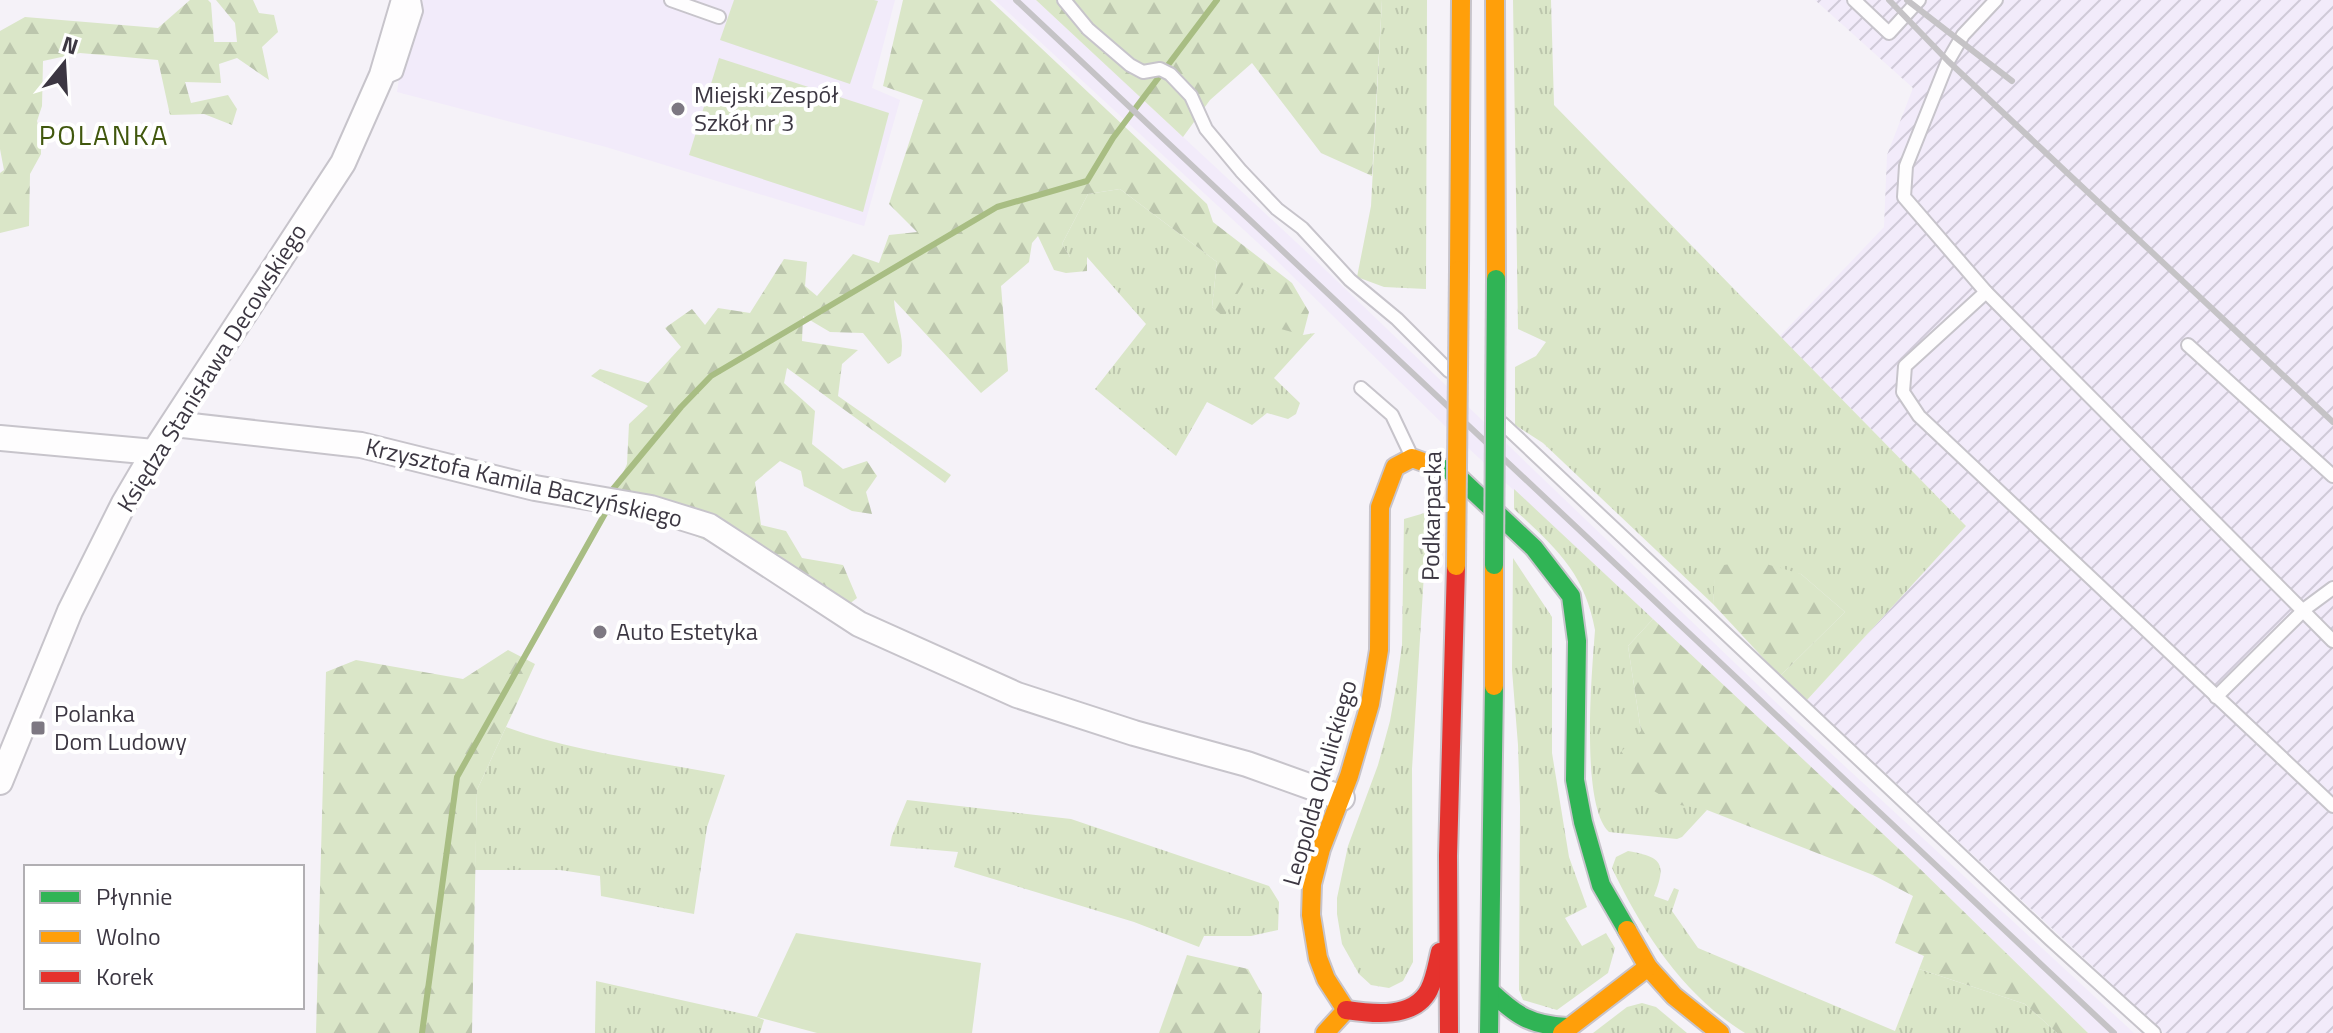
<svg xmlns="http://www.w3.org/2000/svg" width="2333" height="1033" viewBox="0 0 2333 1033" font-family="'Titillium Web',sans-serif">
  <defs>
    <pattern id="industrial-furrows" width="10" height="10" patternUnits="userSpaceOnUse" patternTransform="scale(2)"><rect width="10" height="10" fill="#f2ebfa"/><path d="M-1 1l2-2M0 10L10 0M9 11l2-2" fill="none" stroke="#d0cad8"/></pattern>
    <pattern id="grass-tufts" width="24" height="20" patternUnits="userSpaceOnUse" patternTransform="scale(2)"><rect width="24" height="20" fill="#dae6c8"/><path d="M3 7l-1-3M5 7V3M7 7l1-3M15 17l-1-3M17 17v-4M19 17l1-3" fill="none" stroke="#bcc6ad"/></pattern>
    <pattern id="forest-firs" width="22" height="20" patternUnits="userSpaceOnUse" patternTransform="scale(2)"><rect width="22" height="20" fill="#dae6c8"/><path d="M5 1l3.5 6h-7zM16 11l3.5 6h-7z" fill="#bcc6ad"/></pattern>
  </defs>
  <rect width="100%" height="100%" fill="#f5f2f8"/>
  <g fill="#f2ebfa">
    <path d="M423,0H895L872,88L900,100L864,226L606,147L397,92L399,79Z"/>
    <path d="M995,0H1036L1311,256L1784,710L2134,1033H2088L1914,863L1450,431L1270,254Z"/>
  </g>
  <path fill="url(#industrial-furrows)" d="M1815,0H2333V1033H2164L1807,700L1966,526L1780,336L1884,227L1887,155L1913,88Z"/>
  <g fill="url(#grass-tufts)">
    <path d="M1382,0H1427L1426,289L1384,287L1357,277L1371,206Z"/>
    <path d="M1513,0H1551L1554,105L1966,526L1807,700L1780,676L1845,612L1801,574L1716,566L1713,604L1543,443L1515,425V367L1536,356L1546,342L1518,329Z"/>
    <path d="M1120,189L1217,262L1212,307L1224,316L1244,282L1266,290L1303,335L1315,333L1274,378L1300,403L1296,414L1288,419L1267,413L1252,425L1207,402L1176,456L1095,389L1146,324L1087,257H1070L1062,244L1088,194Z"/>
    <path d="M1514,489L1653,619L1628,646L1641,731L1701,807L1707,810L1682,837L1677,839L1609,832C1580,805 1592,671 1595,630C1585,573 1555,547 1514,509Z"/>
    <path d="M1428,512L1429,554L1425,557L1412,769L1413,962L1403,981L1389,988L1371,985L1359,974L1342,944L1337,914V898L1348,846L1378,765L1390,721L1397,681L1402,645L1404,519Z"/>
    <path d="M1513,558L1552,617V753L1569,857L1587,907L1565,918L1582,946L1606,933L1615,948L1608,973L1557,1010L1523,1000L1519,990L1520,806L1518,745L1512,670Z"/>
    <path d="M506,727C571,751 656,762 725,775L707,827L694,914L601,896L600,876L560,870H475L477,790Z"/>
    <path d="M907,800L1071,819L1269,886L1279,902L1278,930L1251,936H1204L1199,947L1134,922L954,867L958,852L890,846L892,836Z"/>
    <path d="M1628,851C1662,857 1667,863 1654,896L1668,901L1674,888L1679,890L1672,911L1698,948L1895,1031L1919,969L2025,1004L2057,1033H1745C1683,995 1643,933 1612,868L1616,857Z"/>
    <path d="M596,981L757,1017L764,1020L760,1033H595Z"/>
    <path d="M1642,1003L1656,1007L1687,1033H1593L1627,1007Z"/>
  </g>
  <g fill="url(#forest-firs)">
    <path d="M190,0H208L211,3L214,42H237L235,23L216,0H253L259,13L274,15L278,32L262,47L269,80L237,58L219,64L221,83L185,82L191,103L228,95L237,109L232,125L204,114L170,115L158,60L80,53L43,61L42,106L37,121L41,137V154L30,174L29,226L0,233V173L4,170L0,149V31L25,17L158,28Z"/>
    <path d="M903,0H990L1207,204L1213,222L1292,283L1309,312L1303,335L1277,328L1266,290L1244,283L1224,317L1212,307L1217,262L1120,189L1088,194L1062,244L1070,257H1087V271L1066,273L1054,270L1038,236L1032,243L1029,262L1001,286L1008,371L981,393L894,300C895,320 905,335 901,356L888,364L863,333L830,332L803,316L802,341L858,350L842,364L838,396L951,475L945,483L787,368L784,383L815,411L812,444L843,469L867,461L877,476L866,492L872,514L852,511L804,486L801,471L780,461L755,482L761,525L786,531L802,558L843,565L857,598L835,615L707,541L611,500L627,464L629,424L648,406L591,376L600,369L648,383L681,347L665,328L692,309L705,325L718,308L750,313L784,259L807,262L805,286L817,296L853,254L879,263L889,235L917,232L889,204L923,100L883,86Z"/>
    <path d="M1036,0H1382L1372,176L1321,153L1252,63L1210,100L1183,137Z"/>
    <path d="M1756,561L1801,574L1845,612L1780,676L1713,604L1715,566Z"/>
    <path d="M1653,619L1914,863L2088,1033H2057L2025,1004L1919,969L1924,956L1895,943L1913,896L1873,875L1707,810L1675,804L1628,775L1620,753L1641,731L1628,646Z"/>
    <path d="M508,650L535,664L477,790L472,1033H316L326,672L356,660L463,679Z"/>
    <path d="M1187,955L1248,969L1262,994L1260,1033H1159Z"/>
  </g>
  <g fill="#dae6c8">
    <path d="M734,0H874L878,1L850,84L720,40Z"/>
    <path d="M719,58L889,113L863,212L689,155Z"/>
    <path d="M796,933L981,963L972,1033H817L757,1017Z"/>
  </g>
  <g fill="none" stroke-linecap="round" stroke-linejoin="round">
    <g stroke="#a8bd83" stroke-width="6">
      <path d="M613,489L681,407L711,376L997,207L1087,181L1113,138L1217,0"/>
      <path d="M422,1033L457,777L607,510"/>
    </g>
    <defs>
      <g id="lane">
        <path d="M671,0L719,17"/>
        <path d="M1064,0L1088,29L1130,65L1143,72L1160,69L1170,74L1191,96L1206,129L1241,171L1277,209L1302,228L1350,280L1397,319L1449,371"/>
        <path d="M1854,0L1889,33L1919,0"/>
        <path d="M1996,0L1963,35L1948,61L1906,166L1904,197L1986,292L2333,641"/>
        <path d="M382,79L396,73L416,11L414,0"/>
        <path d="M1986,292L1905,366L1903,392L1919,416L2333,806"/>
        <path d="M2188,345L2333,476"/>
        <path d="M1361,388L1392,415L1411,455"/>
        <path d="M1502,423L2051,940L2154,1033"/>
        <path d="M2216,697L2306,608L2333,588"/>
      </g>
      <g id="street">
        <path d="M174,424L361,445L535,488L651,508L709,526L859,624L1017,695L1134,733L1247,764L1342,798"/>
        <path d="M0,438L154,452"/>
        <path d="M0,782L70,611L124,503L154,452L343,163L382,75L404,0"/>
      </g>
      <g id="fast">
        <path d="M1426,463L1453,472L1534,548L1571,596L1577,641L1575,780L1583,822L1601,885L1627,930"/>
        <path d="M1490,991C1517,1016 1530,1025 1567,1027"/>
        <path d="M1489,1033L1494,686"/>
      </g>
      <g id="slow">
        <path d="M1495,0L1496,279"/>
        <path d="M1459,270L1461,0"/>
        <path d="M1494,686V565"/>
        <path d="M1627,930L1648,967L1674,996L1720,1033"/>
        <path d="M1325,1033L1346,1010L1326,979L1318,958L1311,915L1312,884L1321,849L1349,776L1370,704L1379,650L1380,507L1395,467L1412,458L1426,463"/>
        <path d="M1562,1033L1648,967"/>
      </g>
      <g id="jam">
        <path d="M1346,1010C1373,1014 1414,1019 1429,990C1435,978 1437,964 1440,952"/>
        <path d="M1449,1033L1448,856L1456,566"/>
      </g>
    </defs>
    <use href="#lane" stroke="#c7c4cb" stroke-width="16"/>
    <use href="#street" stroke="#c7c4cb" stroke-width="28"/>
    <use href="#fast" stroke="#c7c4cb" stroke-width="22"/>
    <use href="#slow" stroke="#c7c4cb" stroke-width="22"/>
    <use href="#jam" stroke="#c7c4cb" stroke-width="22"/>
    <use href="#lane" stroke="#fefdfe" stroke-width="12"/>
    <use href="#street" stroke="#fefdfe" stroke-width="24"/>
    <use href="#fast" stroke="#30b455" stroke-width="18"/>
    <use href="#slow" stroke="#ff9f0a" stroke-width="18"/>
    <use href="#jam" stroke="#e5322d" stroke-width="18"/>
    <g stroke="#c5c3c6" stroke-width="6">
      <path d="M1016,0L2114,1033"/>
      <path d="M1889,0L1948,61L2333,422"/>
      <path d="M1907,0L2012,81"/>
    </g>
    <defs>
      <path id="fast-bridge" d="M1494,565L1496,279"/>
      <path id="slow-bridge" d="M1456,566L1459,270"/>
    </defs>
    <use href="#fast-bridge" stroke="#c7c4cb" stroke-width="22" stroke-linecap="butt"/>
    <use href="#slow-bridge" stroke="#c7c4cb" stroke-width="22" stroke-linecap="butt"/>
    <use href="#fast-bridge" stroke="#30b455" stroke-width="18"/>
    <use href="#slow-bridge" stroke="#ff9f0a" stroke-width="18"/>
  </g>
  <g fill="#7d7882" stroke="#fff" stroke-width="3">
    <circle cx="678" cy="109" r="8"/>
    <circle cx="600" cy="632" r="8"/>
    <rect x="30" y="720" width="16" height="16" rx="4"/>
  </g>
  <g text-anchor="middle" stroke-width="8" stroke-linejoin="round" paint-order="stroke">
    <g font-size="24" fill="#3c3742" stroke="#fff" text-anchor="start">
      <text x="694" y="103">Miejski Zespół<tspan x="694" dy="28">Szkół nr 3</tspan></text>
      <text x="616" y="640">Auto Estetyka</text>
      <text x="54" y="722">Polanka<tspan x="54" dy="28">Dom Ludowy</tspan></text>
    </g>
    <g font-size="24" fill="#3c3742" stroke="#fff">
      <text transform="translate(212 368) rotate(-58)" y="8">Księdza Stanisława Decowskiego</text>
      <text transform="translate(524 483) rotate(13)" y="8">Krzysztofa Kamila Baczyńskiego</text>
      <text transform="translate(1432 516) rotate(-89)" y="8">Podkarpacka</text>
      <text transform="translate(1320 783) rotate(-74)" y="8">Leopolda Okulickiego</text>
    </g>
    <g font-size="28" letter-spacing="2" fill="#41580e" stroke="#fff">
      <text x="104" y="145">POLANKA</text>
    </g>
  </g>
  <rect x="24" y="865" width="280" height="144" fill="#ffffff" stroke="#b1afb3" stroke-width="2"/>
  <rect x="40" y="891" width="40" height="12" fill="#30b455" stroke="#b1afb3" stroke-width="2"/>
  <text x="96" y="905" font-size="24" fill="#3c3742">Płynnie</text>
  <rect x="40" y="931" width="40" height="12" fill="#ff9f0a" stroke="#b1afb3" stroke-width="2"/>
  <text x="96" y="945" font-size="24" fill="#3c3742">Wolno</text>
  <rect x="40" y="971" width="40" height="12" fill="#e5322d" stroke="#b1afb3" stroke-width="2"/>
  <text x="96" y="985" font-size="24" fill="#3c3742">Korek</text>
  <g transform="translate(64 64) rotate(18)" stroke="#ffffff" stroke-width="6" paint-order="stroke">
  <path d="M0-6L14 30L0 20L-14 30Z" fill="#3c3742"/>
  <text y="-12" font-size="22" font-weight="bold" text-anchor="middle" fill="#3c3742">N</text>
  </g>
</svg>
